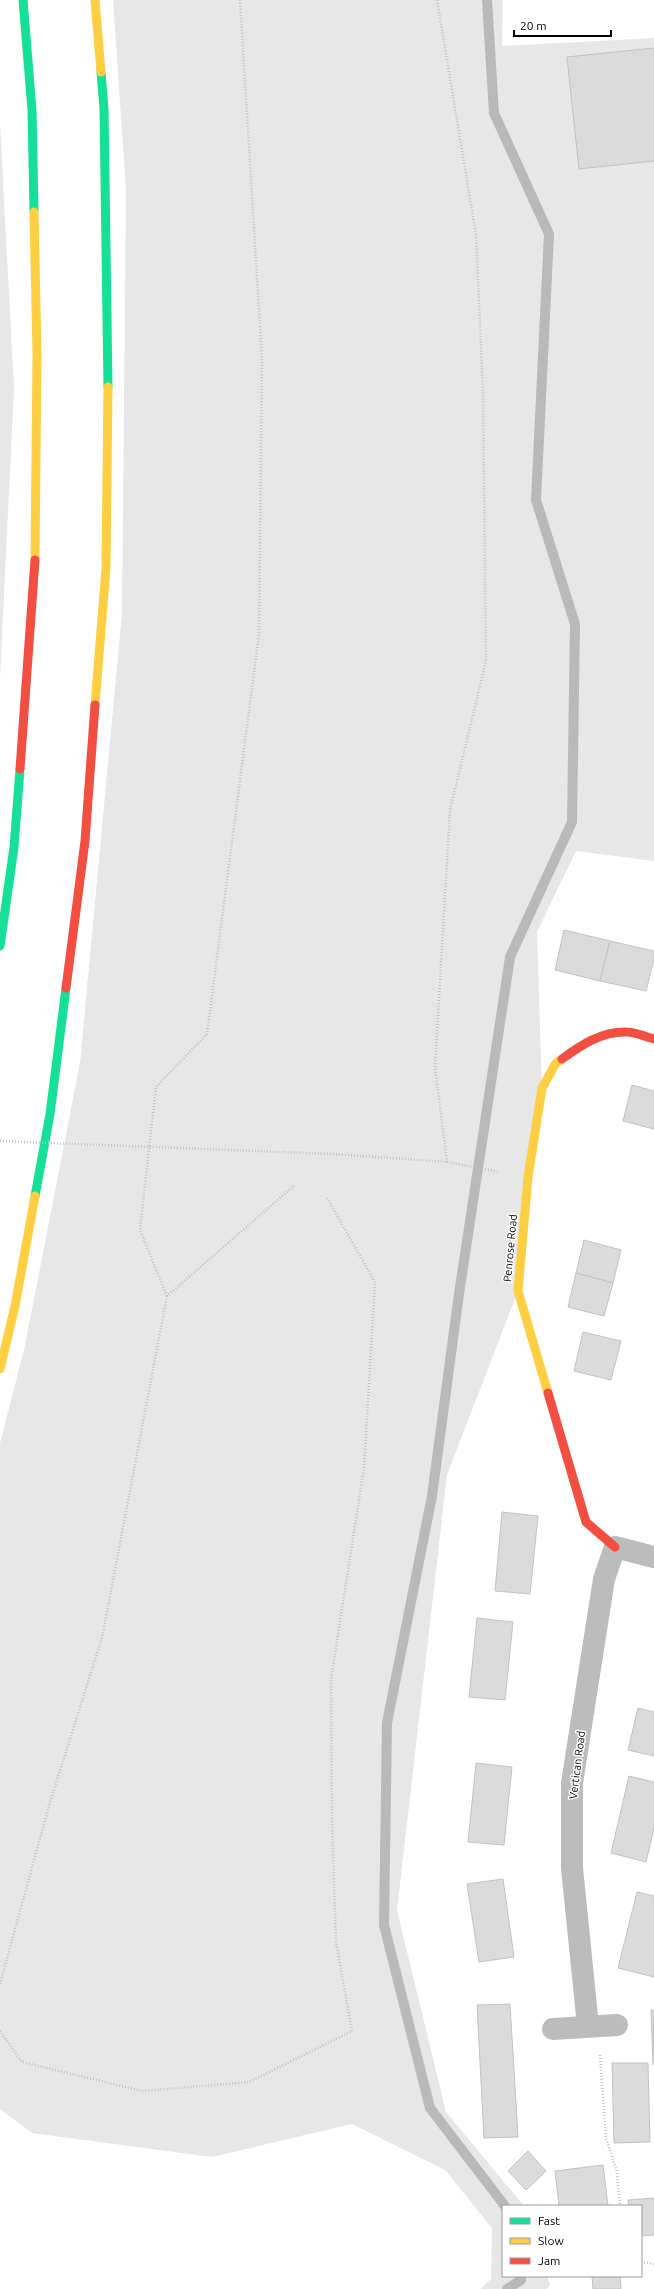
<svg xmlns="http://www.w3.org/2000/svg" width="654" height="2289" viewBox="0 0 654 2289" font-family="Ubuntu,sans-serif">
  <rect width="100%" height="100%" fill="#fff"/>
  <g fill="#e7e7e7">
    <path d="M113,0H503L502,46L654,38V48L567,57L579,169L654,161V861L576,851L537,932L542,1088L518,1291L447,1475L397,1910L446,2112L524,2206H503V2276H547L550,2285L547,2289H480L491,2279L492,2228L445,2170L352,2124L212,2157L32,2133L0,2109V1443L24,1350L80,1063L122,613L126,190Z"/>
    <path d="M0,123L14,388L0,678Z"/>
  </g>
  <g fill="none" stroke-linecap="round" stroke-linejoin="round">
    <g stroke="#b9b9b9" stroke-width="10">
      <path d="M487,0L494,113L549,234L536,500L575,624L572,822L510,957L459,1294L432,1496L387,1723L384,1925L430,2108L505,2206"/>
      <path d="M507,2289L521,2280L520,2276"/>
    </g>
  </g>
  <g fill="#dbdbdb" stroke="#c2c2c2">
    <path d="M654,48V161L579,169L567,57Z"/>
    <path d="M564,930L610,941L600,981L555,970Z"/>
    <path d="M610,941L654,951V959L646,991L600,981Z"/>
    <path d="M632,1085L654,1091V1129L623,1121Z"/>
    <path d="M584,1240L621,1250L613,1283L576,1273Z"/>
    <path d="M576,1273L613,1283L604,1316L568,1307Z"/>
    <path d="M583,1332L621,1341L611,1380L574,1371Z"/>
    <path d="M502,1512L538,1516L530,1594L495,1591Z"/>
    <path d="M477,1618L513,1622L505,1700L469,1697Z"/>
    <path d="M638,1708L654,1712V1756L628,1750Z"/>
    <path d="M476,1763L512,1767L504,1845L468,1842Z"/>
    <path d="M629,1776L654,1782V1828L646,1862L611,1853Z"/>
    <path d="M503,1879L514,1957L479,1962L467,1884Z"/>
    <path d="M637,1892L654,1896V1977L618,1968Z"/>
    <path d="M510,2004L518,2137L484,2138L477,2005Z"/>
    <path d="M651,2010H654L653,2065Z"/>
    <path d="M612,2063H648L650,2142L614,2143Z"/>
    <path d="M528,2151L546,2171L526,2190L508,2171Z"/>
    <path d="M603,2165L608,2206H559L555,2171Z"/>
    <path d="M654,2198V2235L641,2236V2206H629L628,2200Z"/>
    <path d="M592,2276H620L621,2289H593Z"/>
  </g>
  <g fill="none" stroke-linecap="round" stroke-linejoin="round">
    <g stroke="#c2c2c2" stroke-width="2.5" stroke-dasharray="1 2" stroke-linecap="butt">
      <path d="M437,0L476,235L483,392L486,661L450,810L435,1067L447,1162"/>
      <path d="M333,1154L447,1162L500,1172"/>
      <path d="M167,1296L140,1230L156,1087L207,1034L259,634L262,358L240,0"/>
      <path d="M0,1984L50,1802L102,1638L167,1296L295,1185"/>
      <path d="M0,2031L22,2062L142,2091L249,2082L352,2031L336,1942L332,1822L331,1679L364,1468L375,1282L327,1198"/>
      <path d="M600,2055L606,2138L617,2172L620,2206"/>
      <path d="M641,2262L654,2264"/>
    </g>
    <g stroke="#bcbcbc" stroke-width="22">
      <path d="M588,2026L572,1868V1783L604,1579L615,1547L654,1557"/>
      <path d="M553,2029L617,2025"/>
    </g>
    <g stroke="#16e098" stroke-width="9">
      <path d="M23,0L32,110L34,212"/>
      <path d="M101,72L104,109L108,387"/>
      <path d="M0,946L14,847L20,769"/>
      <path d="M35,1196L50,1114L66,988"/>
    </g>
    <g stroke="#ffcf43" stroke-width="9">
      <path d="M95,0L101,72"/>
      <path d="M34,212L37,354L35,560"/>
      <path d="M95,705L106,568L108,387"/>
      <path d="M0,1369L15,1306L35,1196"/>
      <path d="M548,1393L518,1291L528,1177L542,1088L556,1063L562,1059"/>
    </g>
    <g stroke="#f24e42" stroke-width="9">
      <path d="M20,769L35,560"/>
      <path d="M66,988L85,841L95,705"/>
      <path d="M562,1059C581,1045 602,1031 627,1032C635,1032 646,1037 654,1039"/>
      <path d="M548,1393L586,1522L615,1547"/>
    </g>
    <path stroke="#c2c2c2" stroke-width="2.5" stroke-dasharray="1 2" stroke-linecap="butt" d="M0,1141L333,1154"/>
  </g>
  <g text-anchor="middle" stroke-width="3" stroke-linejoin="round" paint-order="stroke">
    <g font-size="11" fill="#000" stroke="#fff">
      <text transform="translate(510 1248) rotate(-85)" y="4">Penrose Road</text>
      <text transform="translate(577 1765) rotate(-83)" y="4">Vertican Road</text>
    </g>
  </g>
  <rect x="502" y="2205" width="140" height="72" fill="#ffffff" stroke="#999999"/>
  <rect x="510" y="2218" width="20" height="6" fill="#16e098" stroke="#999999"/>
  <text x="538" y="2225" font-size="12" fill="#000000">Fast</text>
  <rect x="510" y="2238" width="20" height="6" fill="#ffcf43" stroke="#999999"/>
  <text x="538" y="2245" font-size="12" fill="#000000">Slow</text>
  <rect x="510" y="2258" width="20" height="6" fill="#f24e42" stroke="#999999"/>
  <text x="538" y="2265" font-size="12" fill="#000000">Jam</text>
  <path d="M514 30v6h97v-6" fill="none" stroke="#000000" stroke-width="2"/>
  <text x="520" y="30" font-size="12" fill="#000000" stroke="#ffffff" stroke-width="3" paint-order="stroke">20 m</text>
</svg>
